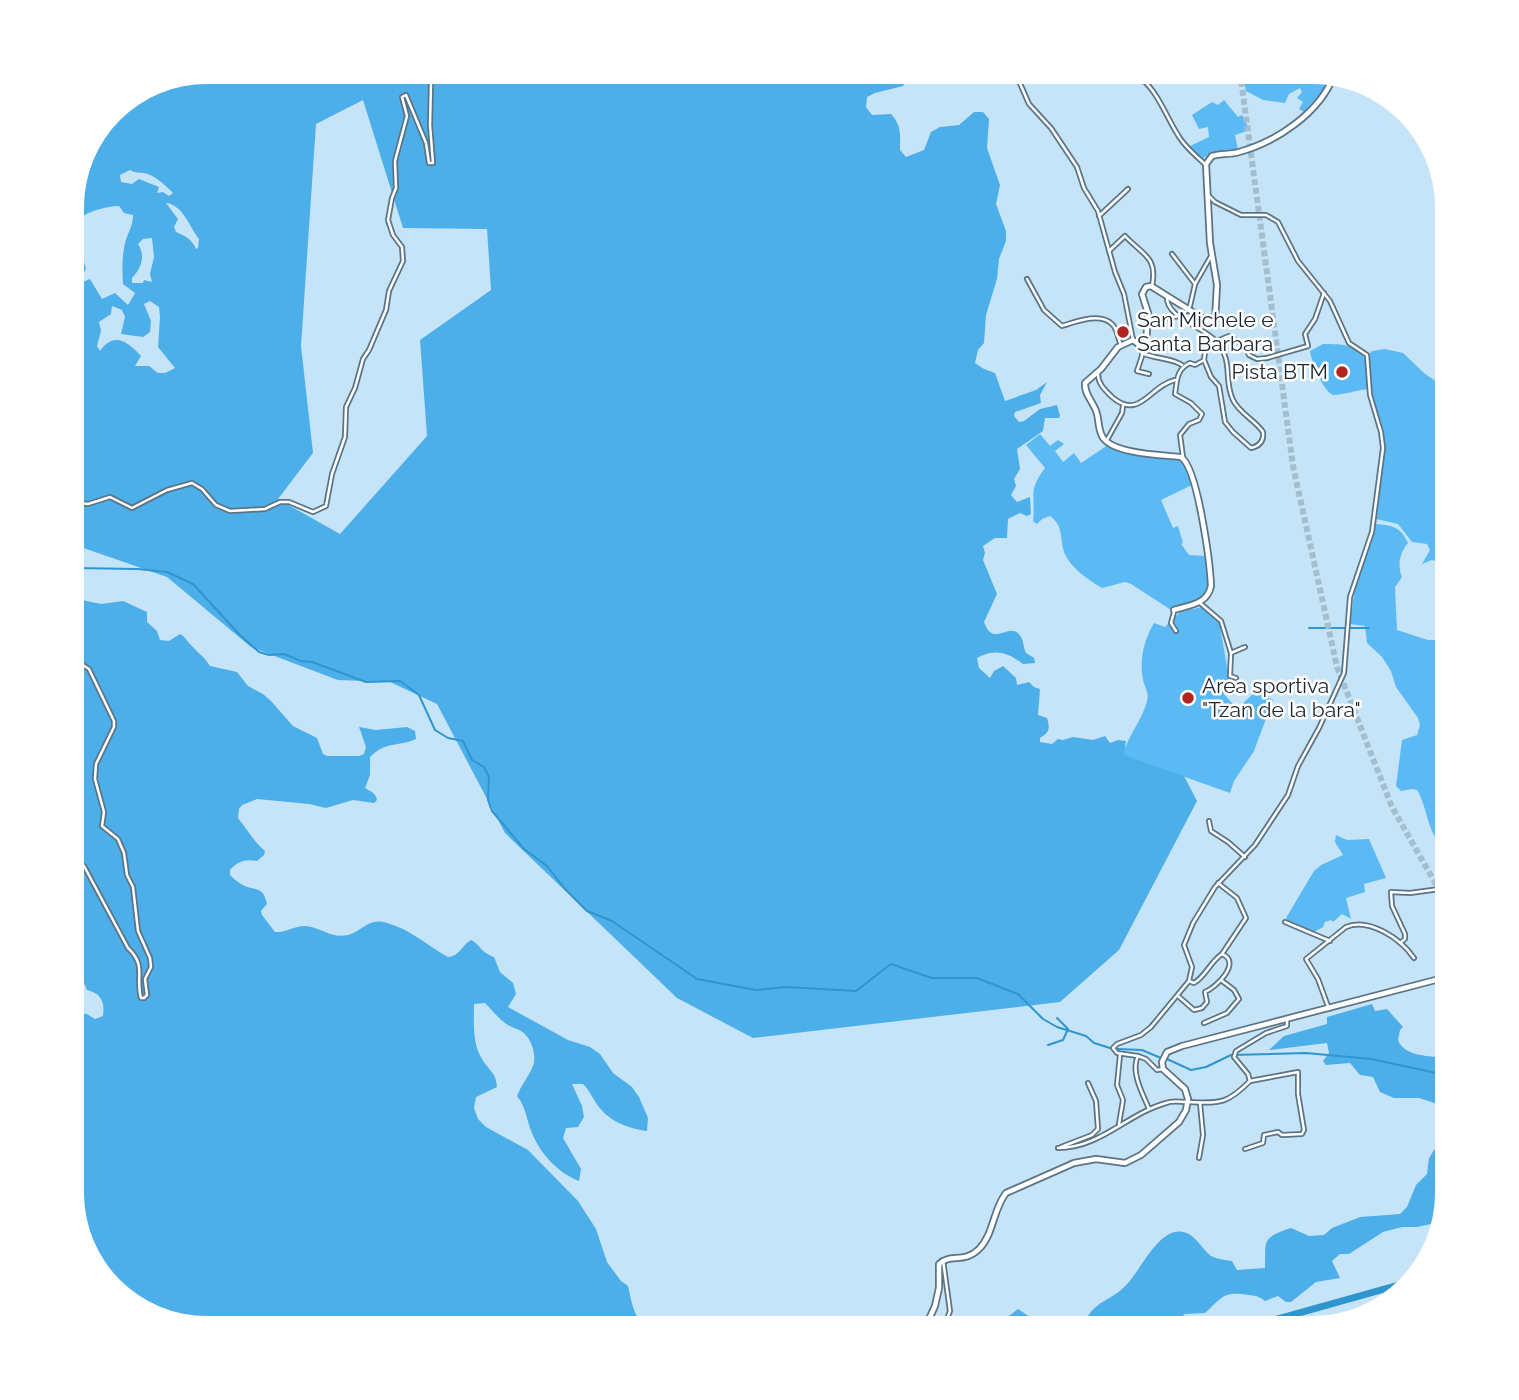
<svg xmlns="http://www.w3.org/2000/svg" width="1519" height="1400" viewBox="0 0 1519 1400" font-family="Raleway,sans-serif">
  <rect width="100%" height="100%" fill="#c6e4f8"/>
  <g fill="#5bbaf3">
    <path d="M1242,72H1320L1331,75L1323,90L1304,112L1299,109L1303,102L1297,98L1302,92L1300,88L1289,94L1285,103L1263,100L1246,91Z"/>
    <path d="M1224,100L1238,117L1242,115L1250,130L1235,135L1238,150L1212,153L1202,159L1190,146L1209,137L1208,127L1199,129L1192,115L1212,102L1218,105Z"/>
    <path d="M1323,344C1364,344 1367,350 1368,389C1359,390 1341,395 1334,395C1324,394 1311,360 1310,351Z"/>
    <path d="M1385,349L1403,353L1424,373L1447,389V565L1432,560L1422,564L1430,550L1427,544L1412,542L1398,524L1376,519L1384,442L1372,395L1369,354L1372,351Z"/>
    <path d="M1040,434L1050,446L1058,440L1064,444L1055,451L1063,462L1074,453L1081,463L1108,445L1144,456L1184,460L1194,484L1161,500L1173,528L1178,526L1183,543L1181,544L1189,555L1205,556L1209,585L1204,597L1171,610L1131,584L1125,582L1102,588C1090,581 1074,570 1067,558C1058,544 1066,527 1050,516L1042,519L1037,524L1033,521C1036,495 1027,492 1045,468L1026,445Z"/>
    <path d="M1376,524C1392,525 1401,527 1408,543C1400,552 1397,566 1402,577L1395,587L1397,630L1428,640H1447V849C1426,836 1429,809 1417,790L1412,789L1401,791L1396,786L1402,740L1417,735L1420,725L1418,718L1396,687L1391,671L1382,657L1367,643L1365,626L1350,624L1355,587Z"/>
    <path d="M1202,607L1219,621L1229,678L1224,694L1237,709L1256,691L1273,700L1254,751L1234,781L1230,793L1123,755C1128,735 1142,721 1147,701C1149,692 1145,688 1143,680C1139,659 1144,640 1154,623L1165,627L1180,612Z"/>
    <path d="M1336,835L1347,840L1369,839L1386,878L1364,884L1365,892L1346,898L1351,919L1342,914L1333,922L1331,920L1325,922L1323,927L1314,932L1288,922L1286,918L1314,871L1321,865L1343,855L1335,842Z"/>
  </g>
  <g fill="#4dafe9" fill-rule="evenodd">
    <path d="M207,72H910L903,86L875,93L867,97L866,107L872,115L891,114C902,126 900,135 900,150L906,157L924,150L931,132L940,127L959,125L974,112H983L989,119L987,148L1000,185L996,204L1006,231V241L999,259L997,279L986,315L984,343L978,350L975,363L984,369L995,373L1005,401L1036,390L1047,382L1040,395L1041,403L1015,412L1014,416L1019,422L1024,421L1040,409L1057,405L1060,416L1059,418H1045L1043,431L1017,449L1020,469L1014,479L1016,486L1011,495L1017,502L1030,497L1031,514L1027,516L1020,513L1008,519L1007,538H995L983,546L985,553L983,560L997,594L984,622C986,626 987,630 990,632C1000,640 1012,622 1021,637C1024,642 1023,647 1026,653L1034,658L1035,663L1023,664C1008,653 996,648 977,658L979,668L990,678L994,671L1003,666L1016,678L1017,685L1029,682L1034,687L1040,689L1038,715L1047,718C1050,728 1050,732 1040,738V742L1052,744L1058,739L1063,740L1073,737L1093,740L1105,736L1110,743L1118,740L1126,741L1124,755L1184,776L1197,801L1119,950L1060,1002L753,1038L677,998L505,833L437,704L390,682L338,680L251,647L167,577L72,544V307L79,311L81,307L78,299V284L90,279L102,299L115,293L128,305L135,293L123,284C122,269 122,257 125,243C128,232 133,226 133,215L124,213L119,206C101,207 87,212 72,223V198L86,147L118,106ZM363,100L403,228L487,229L491,290L420,340L427,436L340,534L278,499L313,453L301,346L316,124ZM130,170C137,174 142,172 148,174C158,178 166,186 173,193L169,196L163,192L157,193L159,187L139,179L132,184L121,182L120,175ZM166,203C183,205 189,226 199,239L198,248L196,249C192,239 185,236 176,232L174,227L178,219ZM152,238L154,257L150,274L152,282L144,280L143,283H132V278C141,269 146,256 138,244L143,239ZM150,301L159,307L160,317L158,347L175,368L165,373H158L149,366H135L141,356C128,342 114,331 100,351L97,346L101,331L99,322L111,314L112,306L122,310L125,317L121,334L143,337L150,332L151,321L144,304Z"/>
    <path d="M72,231L79,244L86,269L82,276L72,285Z"/>
    <path d="M72,598L101,604L123,601L147,612V622L157,631L160,640L169,641L180,634C187,638 187,642 193,647C200,655 204,656 210,666L237,672L248,686L263,694L271,701L293,726L317,738L323,754L327,756H359L364,754L366,747L359,727L376,730L407,727L415,731L416,739C398,747 386,741 370,757V775L365,788C371,792 375,792 377,800L374,803L353,800L326,808L309,804L257,799L242,805L239,809L238,818C247,829 254,842 265,851L264,855L257,861C246,859 238,861 230,870V875C234,879 240,884 245,886C257,891 263,886 267,904L261,911L262,915L275,932C285,933 296,925 306,926C320,927 332,939 348,935C363,931 368,917 387,923C410,929 428,946 448,957C460,956 462,945 471,940C482,946 480,952 494,957L500,972L513,983L516,994L508,1007L568,1040L590,1047L600,1054L613,1073L632,1087L639,1097L648,1118L647,1131C627,1128 609,1122 596,1103C592,1097 589,1090 583,1084H572L582,1106L584,1117L578,1127L566,1128L563,1138L581,1169L579,1181C556,1172 538,1151 530,1128C526,1116 525,1106 517,1096C521,1085 529,1076 533,1066C537,1054 531,1037 521,1031C515,1028 510,1027 505,1023C498,1018 492,1010 485,1003L474,1004C474,1022 472,1043 482,1059C489,1071 496,1072 497,1087L476,1097L474,1108L478,1119L486,1127L528,1150L578,1201L596,1229L607,1262L621,1281L628,1286C632,1303 633,1315 646,1328H207L155,1318L111,1288L72,1201V1024L79,1013L87,1014L95,1019L103,1016C105,1002 101,993 87,990L83,981L72,968Z"/>
    <path d="M1372,1004L1375,1011L1387,1009L1403,1027L1400,1030L1398,1040C1404,1057 1431,1056 1447,1058V1099L1434,1103L1419,1098H1394L1380,1092L1373,1077L1360,1075L1350,1063L1326,1065L1323,1061L1329,1053L1327,1043L1269,1050L1284,1036L1327,1024V1017Z"/>
    <path d="M1447,1141V1193L1440,1214L1436,1216L1431,1224L1417,1227H1402L1383,1232L1349,1254H1340L1332,1261L1340,1278L1316,1282L1291,1302H1286L1278,1296L1265,1301C1258,1296 1257,1296 1249,1295C1224,1291 1223,1296 1205,1313L1185,1314L1174,1323L1160,1322L1153,1328H1082C1094,1298 1109,1304 1127,1284C1141,1270 1159,1227 1183,1232C1195,1234 1202,1249 1211,1256C1217,1259 1225,1260 1232,1261L1237,1270L1265,1268C1266,1242 1260,1238 1291,1228L1309,1236L1324,1235L1332,1228L1360,1217L1400,1214L1407,1207L1416,1185L1427,1174L1429,1158L1434,1150Z"/>
    <path d="M1018,1309L1039,1323L1049,1322L1054,1328H1000L1001,1322Z"/>
  </g>
  <g fill="none" stroke-linecap="round" stroke-linejoin="round">
    <g stroke="#2f95ce" stroke-width="2">
      <path d="M72,568L138,569L167,572L193,584L239,634L259,652L269,655L284,654L301,661L312,662L366,682L400,681L419,695L435,730L448,738L463,741L472,760L484,767L489,777L488,800L492,811L524,849L547,866L565,889L587,911L612,921L697,979L756,990L785,987L856,991L891,964L932,978H977L1018,994L1043,1019L1057,1027L1086,1036L1094,1043L1110,1048"/>
      <path d="M1309,628H1369"/>
      <path d="M1048,1045L1063,1040L1068,1029L1057,1018"/>
      <path d="M1117,1049L1142,1050L1161,1058"/>
      <path d="M1167,1059L1191,1070L1206,1067L1231,1055L1306,1053L1371,1059L1441,1074L1447,1078"/>
    </g>
    <path stroke="#2f95ce" stroke-width="7" d="M1225,1328L1263,1323L1413,1281"/>
    <path stroke="#a4bed0" stroke-width="6" stroke-dasharray="6 3" stroke-linecap="butt" d="M1240,72L1293,466L1337,667L1392,807L1447,904"/>
    <defs>
      <g id="street">
        <path d="M1015,72L1029,104L1051,128L1077,167L1084,188L1098,211L1115,272L1124,294L1133,340"/>
        <path d="M1132,72C1156,85 1164,113 1178,135C1184,146 1195,155 1205,164"/>
        <path d="M1099,216L1128,189"/>
        <path d="M1109,251L1125,236C1143,255 1158,257 1152,286"/>
        <path d="M1172,254L1195,284"/>
        <path d="M1027,279L1044,310L1062,326C1075,322 1100,312 1112,324C1117,328 1118,339 1121,345"/>
        <path d="M1167,296C1165,318 1205,327 1217,342C1234,363 1223,379 1233,400C1239,413 1255,420 1263,432C1264,441 1260,446 1251,448L1233,432L1225,422L1219,386L1211,377L1204,360"/>
        <path d="M1149,319L1182,316L1190,306L1195,284L1211,256"/>
        <path d="M1142,347V356L1137,371L1149,374"/>
        <path d="M1142,353C1155,359 1172,358 1182,365"/>
        <path d="M1098,374C1098,384 1105,390 1112,397C1140,421 1149,386 1175,380"/>
        <path d="M1107,440L1122,413L1123,406"/>
        <path d="M1183,457L1180,435L1189,424L1199,420L1202,414L1191,403L1175,394C1177,382 1176,369 1190,363L1195,365L1204,360L1205,352L1217,341L1229,336L1244,345L1249,355L1257,359L1267,358L1308,346L1305,334L1315,319L1324,293"/>
        <path d="M72,502L88,504L110,497L132,508L167,490L192,483L202,489L216,505L230,511L265,509L280,502H289L313,512L326,506L332,474L345,437L346,407L355,388L363,359L369,350L386,310L389,291L403,261L402,247L393,235L388,220L392,198L396,188L395,161L407,116L402,97L406,95L426,143L429,163H433L430,125L431,83L421,72"/>
        <path d="M1200,603L1221,621L1231,653L1230,676L1236,678"/>
        <path d="M1174,612L1171,623L1176,631"/>
        <path d="M1231,653L1245,647"/>
        <path d="M72,658L89,669L114,721V727L96,764L95,779L104,812L102,826L118,839L124,853L127,875L133,887L138,931L150,958L151,967L145,979L147,995L144,998"/>
        <path d="M1209,821L1211,831L1228,842L1245,857"/>
        <path d="M72,861L84,866L128,948C147,966 135,977 141,998H144"/>
        <path d="M1218,883L1237,898L1246,918L1222,954"/>
        <path d="M1285,922L1330,941"/>
        <path d="M1400,943L1405,939V934L1392,906L1391,892L1410,893L1447,888"/>
        <path d="M1178,996L1194,1010L1202,1008L1207,1002L1205,992C1217,987 1242,962 1222,954C1210,962 1206,976 1194,983L1189,981"/>
        <path d="M1329,1009L1318,979L1306,959L1346,927C1369,917 1401,939 1414,958"/>
        <path d="M1204,1023L1227,1013L1239,999L1234,990L1221,980"/>
        <path d="M1138,1056L1117,1053L1113,1048L1117,1044L1141,1035L1151,1027L1189,981L1192,967L1184,945L1193,923L1215,887L1255,845L1288,795L1298,766L1319,728L1344,673L1350,597L1372,532L1383,448L1381,432L1370,395L1367,355L1349,343L1330,301L1298,261L1278,222L1266,215H1241L1215,202L1208,195"/>
        <path d="M1149,1109C1143,1094 1130,1072 1138,1056L1146,1059L1157,1070L1163,1069"/>
        <path d="M1119,1124L1123,1100L1117,1085L1120,1055"/>
        <path d="M1061,1147L1092,1135L1098,1129L1096,1101L1088,1083"/>
        <path d="M1058,1148C1100,1148 1127,1114 1166,1103C1173,1100 1180,1102 1187,1102C1220,1103 1226,1105 1250,1081L1248,1074L1234,1057L1236,1051L1266,1033L1287,1026V1020"/>
        <path d="M1245,1149L1263,1143L1264,1135L1278,1132L1282,1135L1302,1134L1304,1130L1298,1094V1072L1250,1081"/>
        <path d="M1199,1158L1203,1135L1200,1103"/>
        <path d="M943,1260L950,1311L944,1327"/>
      </g>
      <g id="secondary">
        <path d="M1174,610C1189,605 1207,605 1211,586C1210,564 1198,468 1181,457C1162,455 1111,454 1102,436C1098,428 1099,421 1097,414C1094,402 1084,395 1085,383L1101,369L1118,347L1133,340L1142,347L1146,345L1148,313L1142,294L1146,287L1151,286L1207,321H1215L1217,285L1210,243L1206,164L1212,156C1221,153 1230,155 1239,152C1276,142 1320,113 1334,75"/>
        <path d="M925,1328L935,1306L939,1288V1264C950,1253 964,1264 979,1249C994,1234 993,1209 1006,1193L1074,1163L1096,1159L1125,1163L1141,1155L1179,1122L1186,1110L1188,1099L1185,1089L1163,1069L1162,1062L1167,1052L1182,1046L1447,977"/>
      </g>
    </defs>
    <use href="#street" stroke="#5a7486" stroke-width="6"/>
    <use href="#secondary" stroke="#5a7486" stroke-width="8"/>
    <use href="#street" stroke="#fff" stroke-width="2.5"/>
    <use href="#secondary" stroke="#fff" stroke-width="4.5"/>
  </g>
  <g fill="#b3231f" stroke="#fff" stroke-width="2.5">
    <circle cx="1123" cy="332" r="7"/>
    <circle cx="1342" cy="372" r="7"/>
    <circle cx="1188" cy="698" r="7"/>
  </g>
  <g text-anchor="middle" stroke-width="5" stroke-linejoin="round" paint-order="stroke">
    <g font-size="21" fill="#1b262e" stroke="#fff" text-anchor="start">
      <text x="1137" y="327">San Michele e<tspan x="1137" dy="24">Santa Barbara</tspan></text>
      <text x="1328" y="379" text-anchor="end">Pista BTM</text>
      <text x="1202" y="693">Area sportiva<tspan x="1202" dy="24">"Tzan de la bara"</tspan></text>
    </g>
  </g>
  <path d="M0 0H1519V1400H0ZM207 84H1312A123 123 0 0 1 1435 207V1193A123 123 0 0 1 1312 1316H207A123 123 0 0 1 84 1193V207A123 123 0 0 1 207 84Z" fill="#fff" fill-rule="evenodd"/>
</svg>
